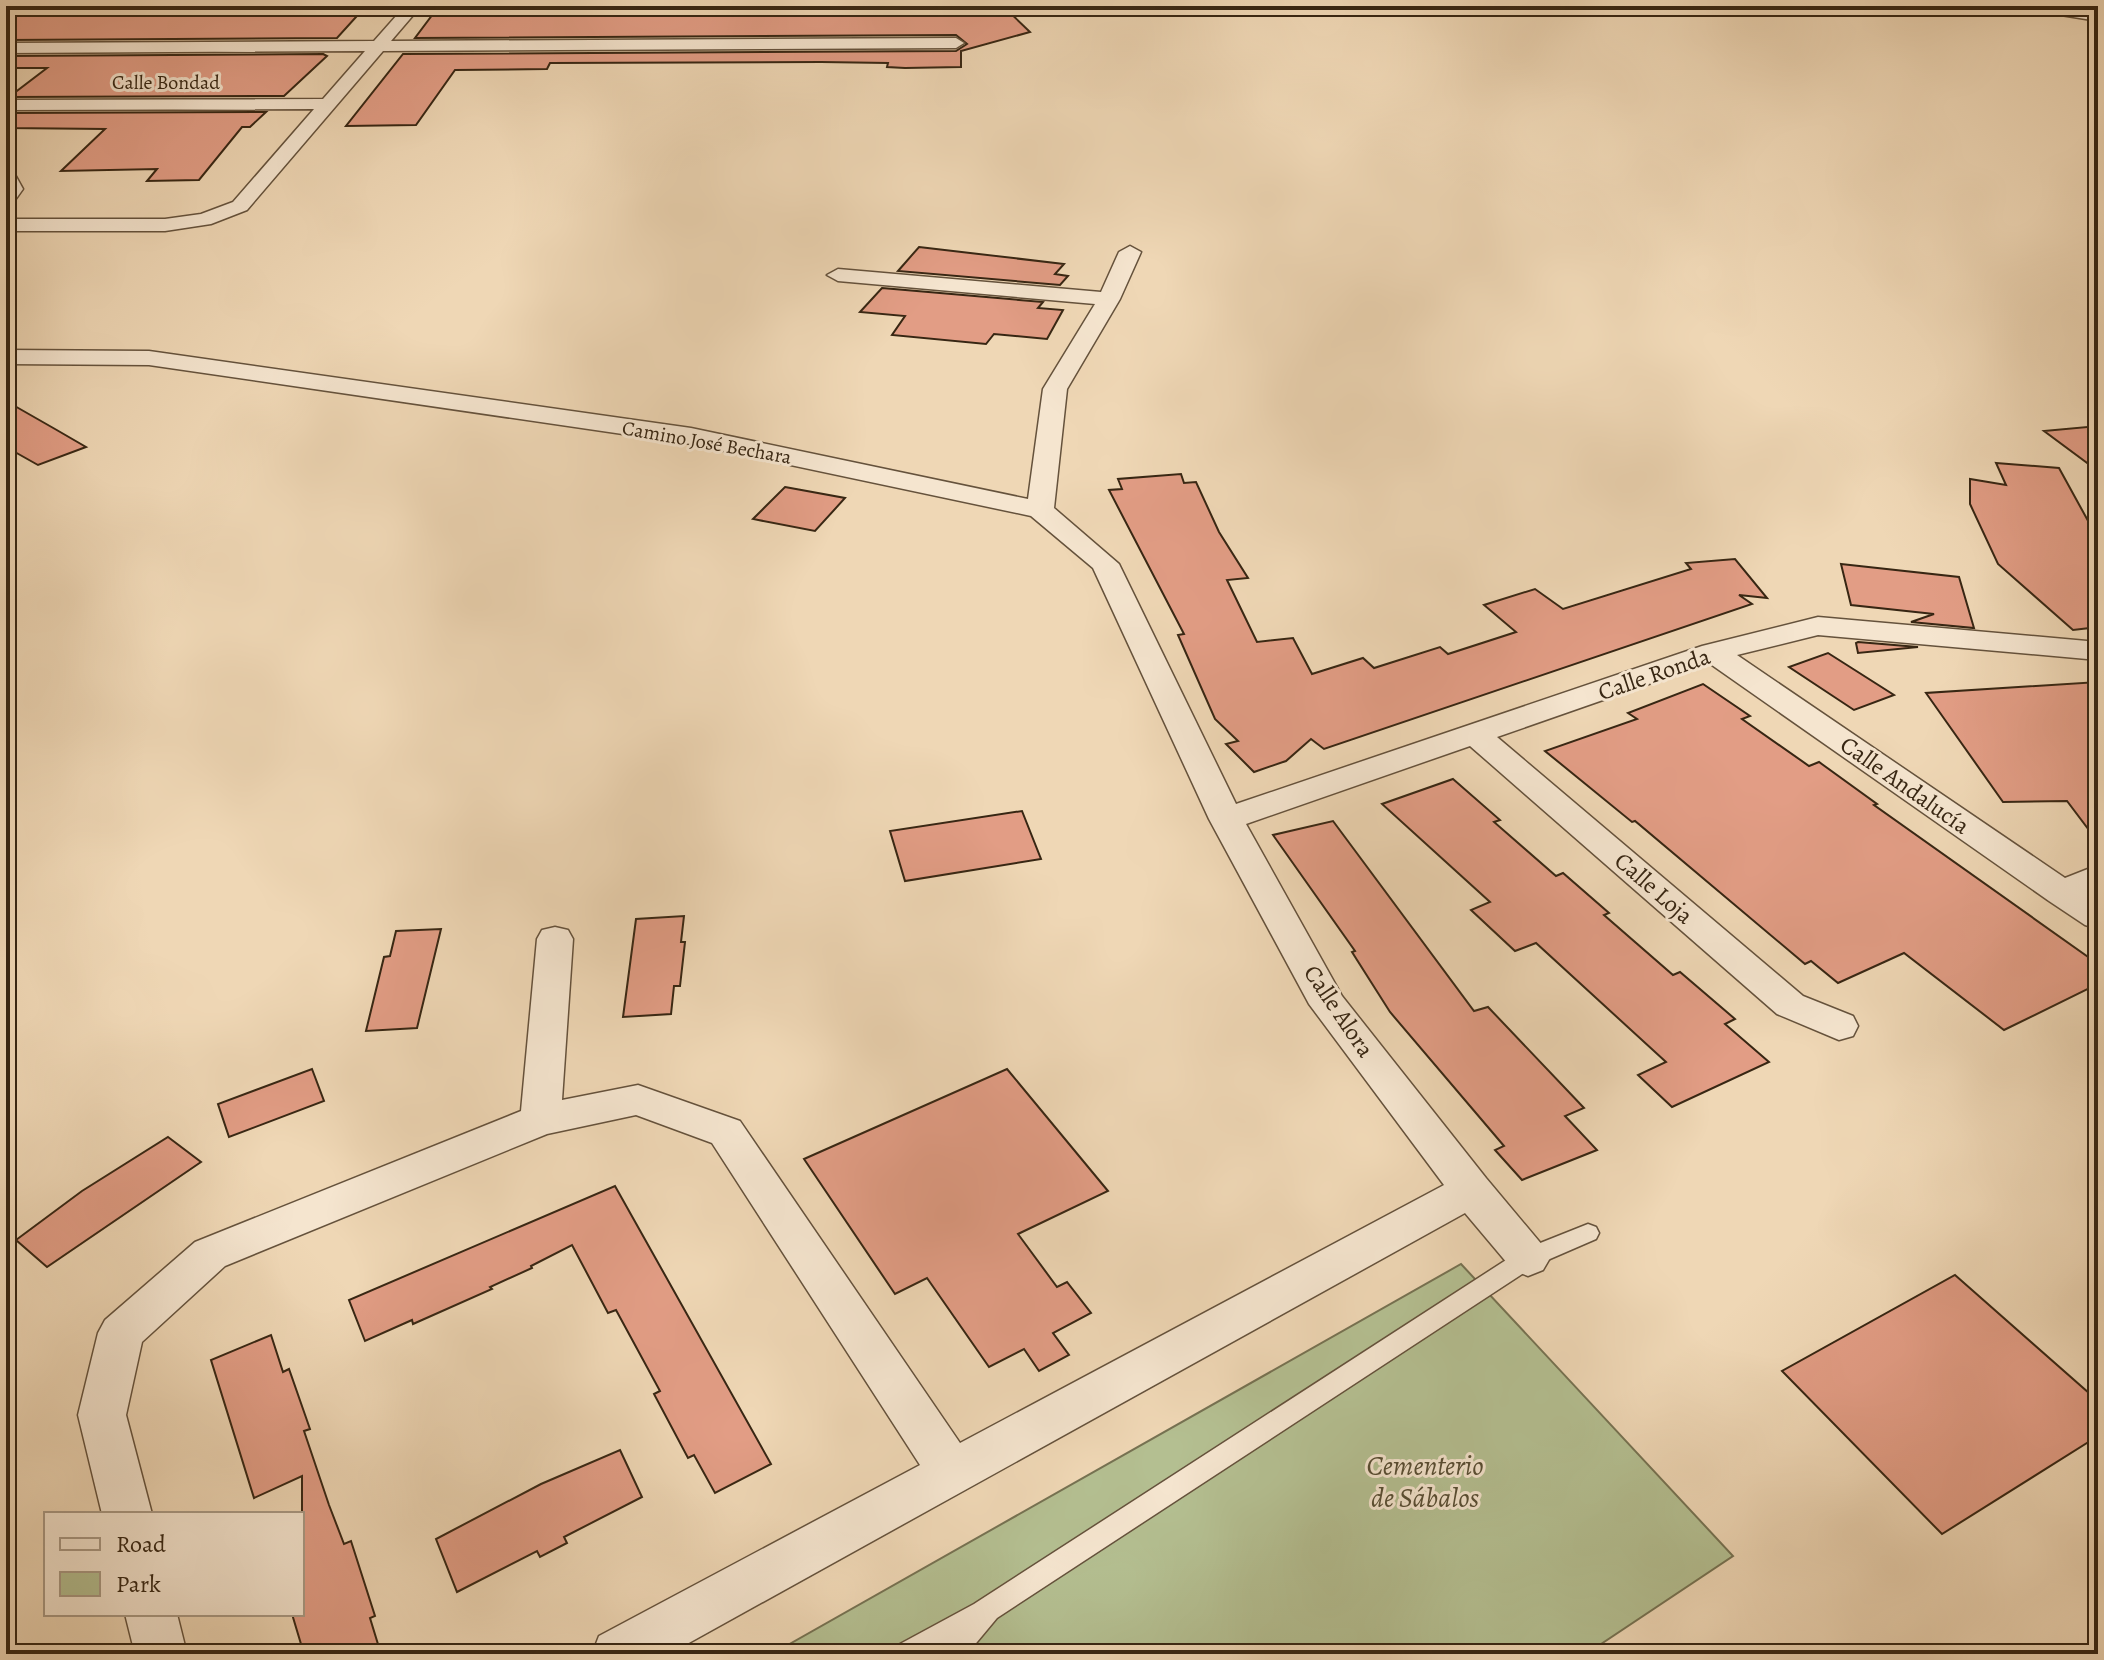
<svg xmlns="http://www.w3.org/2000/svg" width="2104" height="1660" viewBox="0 0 2104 1660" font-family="Alegreya,serif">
  <rect width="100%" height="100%" fill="#efd7b5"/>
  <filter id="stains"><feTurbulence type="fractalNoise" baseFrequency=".0025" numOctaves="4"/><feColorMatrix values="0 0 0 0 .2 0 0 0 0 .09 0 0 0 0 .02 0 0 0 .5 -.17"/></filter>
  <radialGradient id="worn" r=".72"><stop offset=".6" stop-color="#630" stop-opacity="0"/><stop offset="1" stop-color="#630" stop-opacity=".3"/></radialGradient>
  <path fill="#b4bf91" stroke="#767252" stroke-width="2" d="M1461,1264L1733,1556L1586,1654H772Z"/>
  <g fill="#e29d85" stroke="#372613" stroke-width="2">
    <path d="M133,6L132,7L366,6L337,38L6,40V10Z"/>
    <path d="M439,6H1003L1030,32L961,51V67L905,68L887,67L888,63L821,62L550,63L547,69L455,70L416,125L346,126L403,54L956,51L967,44L956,35L415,38Z"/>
    <path d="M323,54L327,56L284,96L9,97L47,68H6V56Z"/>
    <path d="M266,112L250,127H242L199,180L147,181L157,169L61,171L105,129L6,128V113Z"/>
    <path d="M919,247L1064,264L1055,274L1068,276L1060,285L898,271Z"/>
    <path d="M882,288L1043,302L1038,308L1063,310L1047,339L994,334L986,344L892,335L905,316L860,312Z"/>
    <path d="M6,401L55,429L86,447L38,465L6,447Z"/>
    <path d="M2098,426V471L2044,431Z"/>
    <path d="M1996,463L2059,468L2098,539V627L2073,630L1998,564L1970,504V479L2006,485Z"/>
    <path d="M1181,474L1184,483L1196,482L1219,532L1248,578L1227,580L1257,642L1293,638L1312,674L1363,658L1374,668L1440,647L1448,654L1516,632L1484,605L1535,589L1563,609L1691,569L1686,563L1735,559L1767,598L1739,595L1752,604L1324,749L1311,739L1286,761L1254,772L1226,744L1238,741L1215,719L1178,635L1184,634L1109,490L1122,489L1118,479Z"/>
    <path d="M785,487L845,498L815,531L753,519Z"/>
    <path d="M1841,564L1959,577L1974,628L1911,622L1934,614L1851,605Z"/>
    <path d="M1858,642L1918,647L1858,653L1856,643Z"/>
    <path d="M1828,653L1894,695L1854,710L1789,667Z"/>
    <path d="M2098,682V842L2067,801L2003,802L1926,693Z"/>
    <path d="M1703,684L1750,716L1742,719L1809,766L1819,762L1877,804L1874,805L2098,964V984L2004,1030L1904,953L1838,983L1811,961L1805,964L1635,821L1632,822L1545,751L1637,719L1628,713Z"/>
    <path d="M1453,779L1500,820L1494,822L1556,876L1563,873L1609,913L1604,915L1673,975L1680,972L1735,1019L1725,1024L1769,1062L1672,1107L1638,1075L1666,1062L1536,943L1515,951L1471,910L1490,902L1382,804Z"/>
    <path d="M1022,811L1041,859L905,881L890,831Z"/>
    <path d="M1333,821L1474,1011L1488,1007L1584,1108L1565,1116L1597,1150L1522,1180L1495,1150L1504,1146L1390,1012L1352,952L1355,951L1273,835Z"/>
    <path d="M684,916L681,942H685L680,986H674L671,1014L623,1017L636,919Z"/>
    <path d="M441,929L417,1028L366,1031L384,957L390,956L396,931Z"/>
    <path d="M312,1069L324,1101L229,1137L218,1104Z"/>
    <path d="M1007,1069L1108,1191L1018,1234L1057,1287L1067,1282L1091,1313L1053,1333L1069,1355L1039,1371L1024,1349L989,1367L927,1278L895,1294L804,1159Z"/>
    <path d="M168,1137L201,1162L47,1267L16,1240L82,1191Z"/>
    <path d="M615,1186L771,1464L715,1493L694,1455L688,1458L654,1394L660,1391L616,1310L608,1313L572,1245L531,1266L532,1268L490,1287L492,1289L413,1324L412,1320L365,1341L349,1300Z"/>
    <path d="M1955,1275L2098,1401V1436L1942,1534L1782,1371Z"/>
    <path d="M271,1335L283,1372L289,1369L310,1429L304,1431L329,1505L344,1544L351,1541L375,1616L370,1618L381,1654H304L292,1614H302V1476L254,1498L211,1360Z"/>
    <path d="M620,1450L642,1497L564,1537L567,1543L540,1557L537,1551L457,1592L436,1539L541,1484Z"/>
  </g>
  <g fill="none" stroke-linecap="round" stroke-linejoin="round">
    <defs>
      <path id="lane" d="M1588,1224L1596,1227L1599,1233L1596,1239L1536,1265L997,1618L967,1654H896L900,1644L974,1604L1520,1251Z"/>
      <g id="street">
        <path d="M405,6H421L391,41L956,38L964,43L956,48L383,51L247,210L211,224L165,231H6V219H165L201,214L233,202L314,109L6,110V100L323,99L365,51L6,53V43L374,41Z"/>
        <path d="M2028,6H2065L2098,11V21L2036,11Z"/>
        <path d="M6,169L13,171L23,189L13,203L6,205Z"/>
        <path d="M1130,246L1141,252L1120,299L1067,389L1054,508L1119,564L1236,804L1702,646L1818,617L2098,642V660L1818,635L1737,655L2065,878L2098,865V890L2089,894L2098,900V929L2085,925L2049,901L1709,663L1497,737L1803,996L1853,1016L1858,1026L1853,1036L1839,1040L1777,1014L1470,746L1246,824L1342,996L1486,1178L1543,1246L1550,1258L1543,1270L1528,1276L1513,1270L1465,1213L669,1654H592L599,1636L920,1465L712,1143L636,1115L547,1134L225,1266L142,1342L126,1415L152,1514H102L78,1415L98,1333L105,1320L195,1242L521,1111L537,939L542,930L555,927L568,930L573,939L562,1100L638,1085L740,1121L960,1443L1444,1185L1309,1004L1209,819L1093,568L1031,516L691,444L149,365L6,364V350L149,351L691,428L1028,499L1043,389L1095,304L838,281L827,275L838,269L1101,292L1119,252Z"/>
        <path d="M125,1614H177L187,1654H135Z"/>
      </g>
    </defs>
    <use href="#lane" stroke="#65523c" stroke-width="3"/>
    <use href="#street" stroke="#65523c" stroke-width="3"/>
    <use href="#lane" fill="#f5e5cf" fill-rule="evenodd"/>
    <use href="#street" fill="#f5e5cf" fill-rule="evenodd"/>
  </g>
  <g text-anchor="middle" stroke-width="6" stroke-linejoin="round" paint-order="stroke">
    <g font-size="20" fill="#372613" stroke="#f5e5cf">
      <text x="166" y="89">Calle Bondad</text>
      <text transform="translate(707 442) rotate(10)" y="7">Camino José Bechara</text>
    </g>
    <g font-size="24" fill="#372613" stroke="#f5e5cf">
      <text transform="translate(1654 674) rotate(-19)" y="8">Calle Ronda</text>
      <text transform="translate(1905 785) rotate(35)" y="8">Calle Andalucía</text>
      <text transform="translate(1654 888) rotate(41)" y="8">Calle Loja</text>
      <text transform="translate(1339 1011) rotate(56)" y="8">Calle Alora</text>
    </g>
    <g font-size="28" font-style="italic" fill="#564c32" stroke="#f5e5cf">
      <text x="1425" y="1475">Cementerio<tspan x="1425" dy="32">de Sábalos</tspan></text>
    </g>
  </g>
  <rect width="2104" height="1660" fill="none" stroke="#efd7b5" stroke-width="32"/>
  <rect x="8" y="8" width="2088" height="1644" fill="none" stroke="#372613" stroke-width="4"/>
  <rect x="16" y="16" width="2072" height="1628" fill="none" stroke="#372613" stroke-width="2"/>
  <rect x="44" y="1512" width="260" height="104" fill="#f5e5cf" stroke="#a99984" stroke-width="2"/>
  <rect x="60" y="1538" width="40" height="12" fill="#f5e5cf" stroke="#a99984" stroke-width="2"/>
  <text x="116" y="1552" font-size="24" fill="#372613">Road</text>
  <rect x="60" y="1572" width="40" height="24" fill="#b4bf91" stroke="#a99984" stroke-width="2"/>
  <text x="116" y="1592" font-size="24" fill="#372613">Park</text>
  <rect width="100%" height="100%" filter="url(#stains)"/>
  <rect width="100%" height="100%" fill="url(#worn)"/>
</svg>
